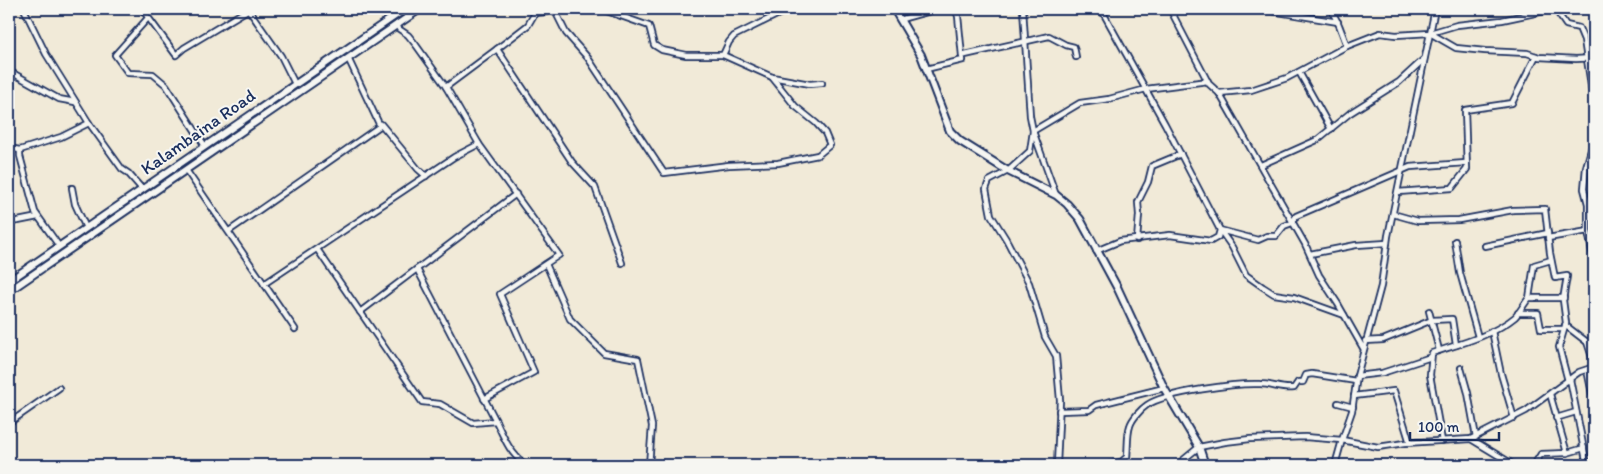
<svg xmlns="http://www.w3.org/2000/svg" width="1603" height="474" viewBox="0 0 1603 474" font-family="Itim,sans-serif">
  <rect width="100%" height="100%" fill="#f1ead8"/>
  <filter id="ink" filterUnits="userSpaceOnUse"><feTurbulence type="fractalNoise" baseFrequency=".02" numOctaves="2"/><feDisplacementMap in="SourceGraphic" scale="10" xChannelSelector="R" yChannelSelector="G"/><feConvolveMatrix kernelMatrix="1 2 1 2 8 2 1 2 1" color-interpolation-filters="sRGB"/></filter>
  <g filter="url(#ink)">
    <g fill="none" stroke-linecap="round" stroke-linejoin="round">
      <defs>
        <g id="street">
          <path d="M24,9L46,54L89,123L122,169L128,173L142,189"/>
          <path d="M142,9L176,55L184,48L249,9"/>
          <path d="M248,9L281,56L295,84"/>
          <path d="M532,9L535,13L546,12L551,9"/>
          <path d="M554,9L566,33L588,58L664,173L729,165L778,163L818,155L830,145L825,133L816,123L795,106L772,77"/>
          <path d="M601,9L649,26L654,45L662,50L686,55H723L772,77L810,84L822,83"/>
          <path d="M955,9L958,16L962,56"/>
          <path d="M1023,9L1030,116L1033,131L1056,195"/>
          <path d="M1170,9L1209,84L1219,93L1305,244L1319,275L1338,304L1363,348"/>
          <path d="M1260,9L1338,22"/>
          <path d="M1555,9L1566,25L1579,28L1584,40L1594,105"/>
          <path d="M148,18L115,55L128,73L153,74L166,85L205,146"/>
          <path d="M900,20C912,15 924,14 935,9"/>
          <path d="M397,24L399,29L408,35L416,45L446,87L479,144L559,255L500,294L534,372L484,399"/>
          <path d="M1430,33L1456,48L1485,51L1527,53L1539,57L1576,59L1594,58"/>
          <path d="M1347,46L1380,33L1396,35L1430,33L1457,25L1502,20L1554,9"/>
          <path d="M497,49L528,25L535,13"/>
          <path d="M723,55L729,42L734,36L783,12L786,9"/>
          <path d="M926,69L963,60L962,56L965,55L1049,36L1066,45L1074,47L1076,57"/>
          <path d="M9,71L59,99L75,102"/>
          <path d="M1299,72L1331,129"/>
          <path d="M446,87L497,49L572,162L595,187L622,263"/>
          <path d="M1219,93L1251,90L1287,78L1347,46L1339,25L1331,9"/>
          <path d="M381,124L418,169L426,176"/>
          <path d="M1594,140L1586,167L1584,189L1588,204V231L1594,262"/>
          <path d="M9,148L20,150L61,137L89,123"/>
          <path d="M20,150V156L35,212L59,246"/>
          <path d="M1261,165L1317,140L1350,113L1399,82L1424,59"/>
          <path d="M186,170L295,329"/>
          <path d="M72,188L75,204L86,228"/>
          <path d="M1398,192L1452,188L1467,169L1465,110L1512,103L1536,56"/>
          <path d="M1393,214L1418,221L1459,220L1513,210L1545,209L1550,253L1555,278L1567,276L1563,300L1566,323L1559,347L1568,381"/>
          <path d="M9,222L18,221L38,217"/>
          <path d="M229,231L380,126L348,58"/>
          <path d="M1548,238L1588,231"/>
          <path d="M1137,240L1139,215L1138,202L1148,182L1152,166L1181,154"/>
          <path d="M1455,241L1460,273L1478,337"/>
          <path d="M1485,246L1548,233"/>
          <path d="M317,249L422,402L440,404L473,423L496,421C504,438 510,454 526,465"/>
          <path d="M1096,251L1120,241L1170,235L1211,241L1218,237L1220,230L1165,124L1101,9"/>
          <path d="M1310,254L1356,245L1387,243"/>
          <path d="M546,264L570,319L604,353L638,359L652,426L649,465"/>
          <path d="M417,269L496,421"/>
          <path d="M264,284L454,157L479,144"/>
          <path d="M1529,298L1534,265L1551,260"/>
          <path d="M1429,311L1439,350"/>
          <path d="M360,312L516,194"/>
          <path d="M1518,313H1538L1541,329H1564"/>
          <path d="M1344,315L1294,297L1274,294L1263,287L1246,275L1232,247L1220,230L1258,240L1267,236H1276L1284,226L1292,223L1296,216L1410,167L1466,163"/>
          <path d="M1565,325L1587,342"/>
          <path d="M1492,331L1501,374L1514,418"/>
          <path d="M1594,339L1587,342L1594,363"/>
          <path d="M1365,341L1383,340L1432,320L1452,319L1456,345"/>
          <path d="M1461,368L1468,393L1476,437"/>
          <path d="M1587,370L1594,403"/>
          <path d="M1357,376L1382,373L1431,357"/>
          <path d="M1570,379L1587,465"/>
          <path d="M1550,394L1567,453"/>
          <path d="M1354,396L1394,391L1410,443"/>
          <path d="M1338,403L1353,407"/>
          <path d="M1059,411L1089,410L1096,405L1164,388"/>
          <path d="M1556,418L1576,412"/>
          <path d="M9,423L59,388"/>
          <path d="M1471,439L1514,465"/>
          <path d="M1442,441L1430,375L1432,353C1459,344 1492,336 1515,317C1520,312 1524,304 1529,298H1564"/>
          <path d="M1057,465L1060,400L1056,356L1045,337L1029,283L1006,239L991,215L986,189L989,181L1008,171L1030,151L1033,131L1080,103L1109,99L1146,89L1208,81"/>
          <path d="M1108,465L1121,462L1127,457C1128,448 1127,434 1130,426C1132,419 1141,409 1147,405C1167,392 1236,383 1260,384C1272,384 1282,390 1294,388L1298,382H1303L1306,375L1312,374L1356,381"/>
          <path d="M1177,465L1199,447L1225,442L1250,439L1305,437L1342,440L1378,447L1405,443L1471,439L1526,411L1579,372L1594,367"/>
          <path d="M1335,465L1342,440L1352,411L1357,376L1381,286L1388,236L1435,9"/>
          <path d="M1534,465L1541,454L1567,453L1584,448"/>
        </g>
        <g id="secondary">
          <path d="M894,9L921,55L950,131L960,141L1008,171L1056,195L1067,204L1080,219L1118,289L1164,388L1199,447L1205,465"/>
          <path d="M9,281L405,9"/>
          <path d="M9,291L420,9"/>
        </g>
      </defs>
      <use href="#street" stroke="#1b2f5e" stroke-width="8"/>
      <use href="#secondary" stroke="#1b2f5e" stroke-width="10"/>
      <use href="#street" stroke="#f6f6f2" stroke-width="4.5"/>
      <use href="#secondary" stroke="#f6f6f2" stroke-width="6"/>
    </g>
  </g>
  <g text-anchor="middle" stroke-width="4" stroke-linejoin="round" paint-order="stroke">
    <g font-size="18" fill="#1b2f5e" stroke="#f6f6f2">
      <text transform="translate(198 132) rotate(-35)" y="6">Kalambaina Road</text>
    </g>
  </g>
  <rect width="1603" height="474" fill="none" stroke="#f6f6f2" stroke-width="30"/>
  <rect x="15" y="15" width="1573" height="444" fill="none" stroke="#1b2f5e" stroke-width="2" filter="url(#ink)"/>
  <path d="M1410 432v8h89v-8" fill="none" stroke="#1b2f5e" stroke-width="2.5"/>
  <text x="1418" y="432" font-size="15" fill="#1b2f5e" stroke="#f6f6f2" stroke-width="4" paint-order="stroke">100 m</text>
</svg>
